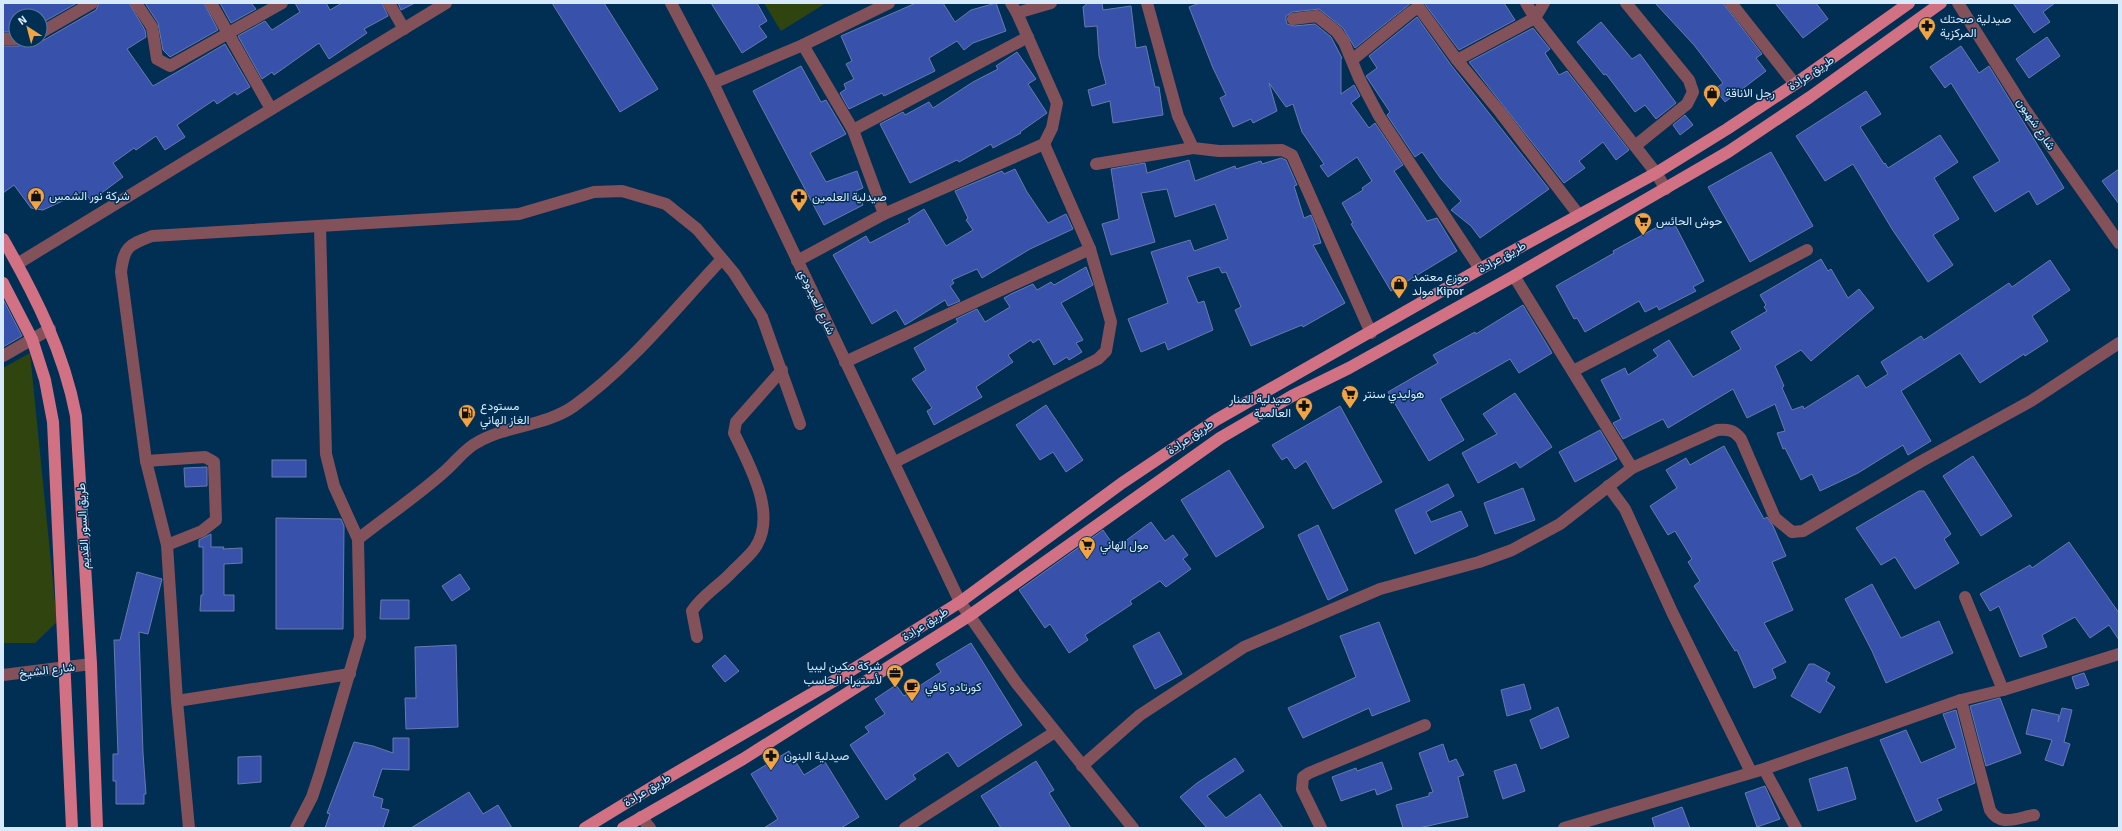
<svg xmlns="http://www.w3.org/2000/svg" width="2122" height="831" viewBox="0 0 2122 831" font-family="Signika,Vazirmatn,sans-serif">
  <rect width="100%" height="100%" fill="#012f54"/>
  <g fill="#2f440f">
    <path d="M764,3H826L781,31Z"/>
    <path d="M30,353L57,622L35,643H3V368Z"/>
  </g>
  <g fill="#3851ab" stroke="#687aac">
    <path d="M3,3H77L40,24V16H16V32H3Z"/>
    <path d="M99,3H129L145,30L146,37L127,49L153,86L225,44L250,87L237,95L235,92L217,104L214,100L177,125L185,137L165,150L156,136L136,150L134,148L113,163L123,177L91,201L84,191L43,210L31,208L14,185L3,193V46H19L23,40H44L96,10Z"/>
    <path d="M145,3H204L218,30L170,57L163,50L158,23Z"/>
    <path d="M220,3H251L256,9L231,23Z"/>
    <path d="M295,3H326L330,10L342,3H382L388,16L364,29L367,33L329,59L319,43L274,75L272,72L262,79L238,36L265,21L272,30L300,12Z"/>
    <path d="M398,3H415L401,10Z"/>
    <path d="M552,3H604L658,89L620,112Z"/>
    <path d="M711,3H757L767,21L759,26L767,37L742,53Z"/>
    <path d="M916,3H943L955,22L971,10L996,3L1006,31L973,43L964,50L957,41L929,58L935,71L884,96L882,93L849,109L840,93L846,89L844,84L854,79L846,64L852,61L841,36Z"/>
    <path d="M1088,3H1102L1103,10L1131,6L1136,48L1146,46L1155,87H1159L1163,115L1113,123L1110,101L1092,106L1088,90L1106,84L1099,56L1097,26L1085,27L1083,7Z"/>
    <path d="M1200,3H1411L1355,48L1343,28L1319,9L1292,12L1286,16V20L1287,24L1294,26L1315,24L1331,37L1342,58L1341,59V94L1354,85L1360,96L1351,103L1369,128L1375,123L1403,165L1394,171L1427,221L1437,218L1457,251L1391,291L1351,224L1353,223L1342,203L1363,190L1362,188L1372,181L1357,157L1328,177L1320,166L1324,164L1302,132L1293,104L1286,107L1269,83L1277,111L1253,123L1251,119L1233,127L1220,98L1226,95L1213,68L1189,7Z"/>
    <path d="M1424,3H1504L1515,20L1459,50Z"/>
    <path d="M1655,3H1723L1762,54L1756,58L1766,71L1725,102L1715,89L1723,83L1694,45Z"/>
    <path d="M1775,3H1816L1828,19L1803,38Z"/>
    <path d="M2013,3H2055L2043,12L2050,22L2034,33Z"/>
    <path d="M1417,17L1451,65L1549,189L1480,238L1471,226L1451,210L1461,201L1441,179L1422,152L1415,157L1387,115L1390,112L1366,76L1377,68L1369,56Z"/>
    <path d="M1601,22L1632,59L1640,54L1676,103L1656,119L1645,105L1635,112L1606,74L1604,75L1577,42Z"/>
    <path d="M1533,28L1550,49L1545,53L1559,75L1567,71L1629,150L1616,160L1603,142L1579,161L1585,168L1564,183L1469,62Z"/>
    <path d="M2047,37L2060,56L2029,78L2016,59Z"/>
    <path d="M1961,46L1979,73L1989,66L2064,188L2037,205L2029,191L1995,212L1973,177L2000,161L1951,83L1945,88L1930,67Z"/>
    <path d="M1017,52L1036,79L1028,84L1047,113L1020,132L1021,133L993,148L991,144L959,162L957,160L910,183L880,124L903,112L905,115L929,102L933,108L973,82L998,69L996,66Z"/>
    <path d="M801,66L821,102L826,100L846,134L810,153L826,182L857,171L863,188L856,191L863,205L824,225L753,91Z"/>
    <path d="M1866,91L1881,114L1860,127L1884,164L1885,163L1888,168L1940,135L1958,162L1934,178L1959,219L1933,235L1953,265L1928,282L1892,229L1853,164L1825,181L1796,136Z"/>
    <path d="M1685,115L1693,125L1680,135L1673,125Z"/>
    <path d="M1771,152L1813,226L1750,262L1708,187Z"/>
    <path d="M1281,158L1286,160L1297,185L1294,186L1304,218L1311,215L1316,227L1321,243L1313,245L1345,303L1303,327L1302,325L1251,346L1235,310L1241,307L1226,272L1222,273L1219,267L1187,277L1198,303L1204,301L1213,330L1168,350L1165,342L1141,352L1128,319L1168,303L1151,252L1190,240L1194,251L1228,239L1215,204L1175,217L1167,189L1141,193L1155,242L1111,255L1102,224L1119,219L1111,169L1145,163L1147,173L1189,160L1195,181L1235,166L1236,169L1261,161L1262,164Z"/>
    <path d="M1015,169L1027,192L1048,223L1066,214L1073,229L1030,249L982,278L977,269L952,280L954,283L950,286L960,301L948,306L945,300L905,325L896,310L872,324L833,255L866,236L870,243L910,222L908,219L924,209L946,246L973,230L966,220L968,218L955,191L1002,171L1004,174Z"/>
    <path d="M2119,169V204L2102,181Z"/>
    <path d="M1672,219L1704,281L1693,287L1696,291L1659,310L1657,306L1645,312L1639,301L1585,332L1577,318L1574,319L1556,286L1614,253L1613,251Z"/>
    <path d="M1821,259L1828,271L1831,269L1848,298L1859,289L1874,308L1811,361L1801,350L1775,366L1784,386L1782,388L1792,410L1803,406L1804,409L1858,375L1866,388L1888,374L1881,362L1921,336L1924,340L2009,283L2012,287L2050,260L2070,290L2032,316L2048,341L2025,356L2024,354L1980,383L1960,353L1901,391L1931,441L1908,455L1903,445L1858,473L1820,491L1812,474L1801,480L1785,448L1783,449L1777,433L1785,431L1775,404L1747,418L1733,389L1668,428L1663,419L1623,439L1613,423L1621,419L1601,380L1625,368L1628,375L1658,356L1653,350L1669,340L1693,377L1741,349L1731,332L1767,311L1764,307L1766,305L1760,295Z"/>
    <path d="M1086,267L1093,285L1061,303L1083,340L1076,343L1082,352L1069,360L1067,357L1054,365L1039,339L1033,343L1031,340L1008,355L1013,362L976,387L982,397L934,425L927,411L932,408L912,379L926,370L914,348L958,322L956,319L977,309L985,322L1010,307L1004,298L1011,294L1033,284L1037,290L1051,282L1054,285Z"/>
    <path d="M3,299L22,336L3,347Z"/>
    <path d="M1523,305L1552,353L1519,373L1510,359L1440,399L1464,440L1429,461L1388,392L1438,363L1433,355L1475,332L1476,334Z"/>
    <path d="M1515,393L1552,447L1520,468L1516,462L1478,483L1462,453L1497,434L1483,414Z"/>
    <path d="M1046,405L1083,460L1066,472L1053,452L1040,460L1016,425Z"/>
    <path d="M1340,406L1382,482L1333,509L1306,461L1295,469L1287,457L1282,460L1272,445Z"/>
    <path d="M1600,430L1617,459L1575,482L1559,452Z"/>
    <path d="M1724,446L1764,519L1767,517L1773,526L1786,556L1772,562L1793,610L1764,623L1786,662L1772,669L1776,678L1754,688L1737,650L1735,651L1694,586L1700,581L1688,562L1692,559L1675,531L1668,535L1650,506L1677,488L1666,470L1686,458L1690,465Z"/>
    <path d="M1973,456L2012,516L1981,536L1943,476Z"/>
    <rect x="272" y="460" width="34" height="17"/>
    <path d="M207,467V486L185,487L184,468Z"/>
    <path d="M1229,470L1264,527L1216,557L1181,500Z"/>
    <path d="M1448,484L1454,496L1426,512L1431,522L1461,511L1468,526L1415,554L1395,510Z"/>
    <path d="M1523,488L1535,520L1495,534L1484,503Z"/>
    <path d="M1919,491H1924L1951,534L1944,539L1959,563L1915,589L1895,557L1881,565L1856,528Z"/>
    <path d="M276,518L341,519L344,526L343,629H276Z"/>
    <path d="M1151,522L1165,541L1173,535L1188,555L1183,559L1191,569L1166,587L1160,581L1130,601L1132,604L1085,635L1088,640L1069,653L1050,624L1045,628L1019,590L1103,530L1114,546L1123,540L1124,542Z"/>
    <path d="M1318,525L1348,590L1328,600L1298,535Z"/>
    <path d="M211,534V547H224L223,549L242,548V563L224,564V595H234V611H200L201,595H203V547H199V540Z"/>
    <path d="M2069,542L2119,613V640L2109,625L2090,638L2075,617L2042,635L2047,647L2020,657L1999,606L1990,611L1980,594L2030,565L2032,568Z"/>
    <path d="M137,572L162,579L148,634L139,632L143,753L146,794H144V804H116V781H113V754H118L114,640H120Z"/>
    <path d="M460,574L470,589L452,601L442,586Z"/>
    <path d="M1872,584L1901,638L1939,621L1953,653L1886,683L1872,651L1845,599Z"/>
    <path d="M381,600H409V619H380Z"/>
    <path d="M1379,622L1410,701L1372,716L1369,708L1303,738L1288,708L1356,677L1340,636Z"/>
    <path d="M1159,632L1182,674L1155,689L1133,646Z"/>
    <path d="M971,643L1022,725L958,767L948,752L913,775L916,779L886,800L850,745L869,732L865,727L885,714L875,699L896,685L904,696L941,672L936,664Z"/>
    <path d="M456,645L458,727L406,729L405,698H416L415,647Z"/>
    <path d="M725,655L739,671L725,682L712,666Z"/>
    <path d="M1809,664H1814L1830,673L1826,681L1835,687L1820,713L1791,696Z"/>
    <path d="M2084,673L2089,685L2076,689L2072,677Z"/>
    <path d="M1524,684L1531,709L1507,716L1501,690Z"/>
    <path d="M2000,698L2021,753L1986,766L1970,706Z"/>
    <path d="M1558,707L1569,737L1541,749L1530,720Z"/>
    <path d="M2062,708L2072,710L2064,742L2070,744L2063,766L2045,760L2052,740L2026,734L2032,709L2059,715L2058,722Z"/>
    <path d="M1956,710L1975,783L1937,799L1942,810L1916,822L1880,740L1906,730L1921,763L1956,748L1943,714Z"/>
    <path d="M393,738H409V770L382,769L373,796L383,799L381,808L389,810L383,828H325L330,814L327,813L354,742L373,746L393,753Z"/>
    <path d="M1443,744L1449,762L1456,759L1464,775L1458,777L1468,817L1419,828H1403L1396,805L1429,796V793L1433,792L1419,753Z"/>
    <path d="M789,751L804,775L825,762L859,817L841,828H764L778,819L751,774Z"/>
    <path d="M261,756V782L238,784V757Z"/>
    <path d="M1235,758L1244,771L1207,796L1226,818L1260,794L1283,828H1207L1180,797L1197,783Z"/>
    <path d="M1036,761L1054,790L1049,793L1071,828H1001L981,796Z"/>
    <path d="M1382,762L1392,789L1377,795L1375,789L1341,801L1332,777L1356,768L1357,771Z"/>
    <path d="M1516,764L1525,791L1503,799L1494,771Z"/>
    <path d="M1847,767L1856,799L1818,811L1809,779Z"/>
    <path d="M1765,786L1780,819L1757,827L1745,793Z"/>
    <path d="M469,792L483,814L498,805L512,828H411Z"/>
    <path d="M1682,807L1690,828H1655L1652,818Z"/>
  </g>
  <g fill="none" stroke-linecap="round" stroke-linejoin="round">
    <g stroke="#82515a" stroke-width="12">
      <path d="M136,3L152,27L157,59L170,66L282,3"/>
      <path d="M211,3L271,109"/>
      <path d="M389,3L404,29"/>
      <path d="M671,3L713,83L960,602L1017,684L1133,828"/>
      <path d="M1011,3L1017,13L1051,3"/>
      <path d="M1147,3L1178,116L1193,148L1219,151L1282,150L1292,155L1371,333"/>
      <path d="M1526,3L1535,18L1656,173L1666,189"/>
      <path d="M1626,3L1689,80L1693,92L1687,104L1635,146"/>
      <path d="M1731,3L1795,84"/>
      <path d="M1958,3L2024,108L2119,243"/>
      <path d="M1293,19L1317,16L1337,32L1344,42L1359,78L1379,116L1480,269"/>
      <path d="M40,33L92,3"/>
      <path d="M3,39H16"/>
      <path d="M1352,60L1411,12L1417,8L1420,9L1457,60L1500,112L1578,214"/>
      <path d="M1457,60L1535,18L1544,3"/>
      <path d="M713,83L803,45L889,3"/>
      <path d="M853,130L1028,37"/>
      <path d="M1096,164L1193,148"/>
      <path d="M884,214L1044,144L1052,128L1057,103L1017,13"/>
      <path d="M797,261L884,214L853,130L803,45"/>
      <path d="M17,264L446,3"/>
      <path d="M1514,276L1632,468"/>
      <path d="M3,356L50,329"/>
      <path d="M845,362L1090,249"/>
      <path d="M1573,371L1807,250"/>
      <path d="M146,461L205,457L214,462L216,520L202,531L167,545"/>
      <path d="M895,462L1098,359L1106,351L1111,322L1090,249L1044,144"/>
      <path d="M1608,486L1625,509L1672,612L1751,772"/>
      <path d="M358,539C386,517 417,496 444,472C456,462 464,449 478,442C507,425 546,426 574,406C630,366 675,309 722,259"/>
      <path d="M1965,597L2003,690"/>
      <path d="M697,637L692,611C701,597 717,587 729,575C737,566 748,558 755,548C778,514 749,465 734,433L736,422L782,370"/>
      <path d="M3,675L91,664"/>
      <path d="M1961,700L1990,810C2000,827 2017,818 2034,815"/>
      <path d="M177,701L350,674"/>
      <path d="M1082,766L1140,715L1244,647L1380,589L1479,562L1512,550L1560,524L1632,468L1717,430C1728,429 1734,430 1741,439L1775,518L1792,532L1803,531L1920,462L2031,401L2119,343"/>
      <path d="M1764,769L1796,828"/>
      <path d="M641,817L650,828"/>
      <path d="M189,828L177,701L167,545L146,461L121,272C124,247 128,245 152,236L519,214L594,192L622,191L666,204L697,229L734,273L762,317L800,424"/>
      <path d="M296,828L312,797L320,773L360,637L358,539L334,486L326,454L320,226"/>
      <path d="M905,828L1055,732"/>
      <path d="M1321,828L1302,789L1303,777L1309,773L1425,725"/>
      <path d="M1564,828L1764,769L1961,700L2003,690L2119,654"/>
    </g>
    <g stroke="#d37184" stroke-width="12">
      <path d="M3,239C35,295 64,352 76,416L91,664L97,828"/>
      <path d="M3,283L32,339L45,380L53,422L72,828"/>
      <path d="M585,828L662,781L844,675L960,602L1122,483L1216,420L1480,269L1656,173L1727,129L1795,84L1909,3"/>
      <path d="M623,828L743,759L969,616L1220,438L1292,396L1349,368L1514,276L1728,152L1810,97L1941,3"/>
    </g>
  </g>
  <defs>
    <symbol id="pharmacy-pin" viewBox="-11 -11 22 30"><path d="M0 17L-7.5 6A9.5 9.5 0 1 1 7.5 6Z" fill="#f3a442" stroke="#012f54"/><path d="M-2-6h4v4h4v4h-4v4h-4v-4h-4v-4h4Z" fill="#111"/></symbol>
    <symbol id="shop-pin" viewBox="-11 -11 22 30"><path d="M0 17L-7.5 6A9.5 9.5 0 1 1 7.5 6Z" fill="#f3a442" stroke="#012f54"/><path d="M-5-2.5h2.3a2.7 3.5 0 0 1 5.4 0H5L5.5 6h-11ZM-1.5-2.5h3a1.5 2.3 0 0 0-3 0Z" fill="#111"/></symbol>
    <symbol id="supermarket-pin" viewBox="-11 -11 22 30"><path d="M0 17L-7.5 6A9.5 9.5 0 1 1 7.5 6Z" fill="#f3a442" stroke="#012f54"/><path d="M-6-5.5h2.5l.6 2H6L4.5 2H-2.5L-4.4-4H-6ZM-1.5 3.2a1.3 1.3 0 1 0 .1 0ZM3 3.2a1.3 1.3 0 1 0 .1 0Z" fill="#111"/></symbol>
    <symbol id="fuel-pin" viewBox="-11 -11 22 30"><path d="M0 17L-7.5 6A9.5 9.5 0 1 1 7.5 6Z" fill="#f3a442" stroke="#012f54"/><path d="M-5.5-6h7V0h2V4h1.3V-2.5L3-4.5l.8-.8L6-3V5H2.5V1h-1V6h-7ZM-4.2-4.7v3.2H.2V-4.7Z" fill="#111"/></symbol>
    <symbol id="office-pin" viewBox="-11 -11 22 30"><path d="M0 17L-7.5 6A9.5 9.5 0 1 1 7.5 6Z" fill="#f3a442" stroke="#012f54"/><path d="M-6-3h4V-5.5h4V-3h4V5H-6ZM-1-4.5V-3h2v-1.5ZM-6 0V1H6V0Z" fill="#111"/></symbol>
    <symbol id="cafe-pin" viewBox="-11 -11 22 30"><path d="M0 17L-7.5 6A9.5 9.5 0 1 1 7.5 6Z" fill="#f3a442" stroke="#012f54"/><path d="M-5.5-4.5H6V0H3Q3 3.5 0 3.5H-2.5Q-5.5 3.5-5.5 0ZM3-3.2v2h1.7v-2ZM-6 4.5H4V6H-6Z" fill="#111"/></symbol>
  </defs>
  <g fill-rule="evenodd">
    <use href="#pharmacy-pin" x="1917" y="16" width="20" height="27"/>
    <use href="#shop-pin" x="1702" y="83" width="20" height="27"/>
    <use href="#shop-pin" x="26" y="186" width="20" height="27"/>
    <use href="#pharmacy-pin" x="789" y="187" width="20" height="27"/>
    <use href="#supermarket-pin" x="1633" y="211" width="20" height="27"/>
    <use href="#shop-pin" x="1389" y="274" width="20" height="27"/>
    <use href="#supermarket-pin" x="1340" y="384" width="20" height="27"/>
    <use href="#pharmacy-pin" x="1294" y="396" width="20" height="27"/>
    <use href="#fuel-pin" x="457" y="403" width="20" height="27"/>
    <use href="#supermarket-pin" x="1077" y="535" width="20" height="27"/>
    <use href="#office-pin" x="885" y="663" width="20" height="27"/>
    <use href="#cafe-pin" x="902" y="677" width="20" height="27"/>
    <use href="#pharmacy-pin" x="761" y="746" width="20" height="27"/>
  </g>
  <g text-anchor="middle" stroke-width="3" stroke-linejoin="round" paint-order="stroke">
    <g font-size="12" fill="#d7eafc" stroke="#012f54" text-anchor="start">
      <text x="1940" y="23">صيدلية صحتك<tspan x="1940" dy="14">المركزية</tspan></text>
      <text x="1725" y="97">رجل الاناقة</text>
      <text x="49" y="200">شركة نور الشمس</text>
      <text x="812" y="201">صيدلية العلمين</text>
      <text x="1656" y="225">حوش الحائس</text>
      <text x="1412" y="281">موزع معتمد<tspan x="1412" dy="14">مولد Kipor</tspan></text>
      <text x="1363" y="398">هوليدي سنتر</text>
      <text x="1291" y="403" text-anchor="end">صيدلية المنار<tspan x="1291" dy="14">العالمية</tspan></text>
      <text x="480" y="410">مستودع<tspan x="480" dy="14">الغاز الهاني</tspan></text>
      <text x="1100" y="549">مول الهاني</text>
      <text x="882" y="670" text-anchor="end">شركة مكين ليبيا<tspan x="882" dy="14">لأستيراد الحاسب</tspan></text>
      <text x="925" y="691">كورتادو كافي</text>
      <text x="784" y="760">صيدلية البنون</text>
    </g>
    <g font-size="12" fill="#d7eafc" stroke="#012f54">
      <text transform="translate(1811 73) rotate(-34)" y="4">طريق عرادة</text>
      <text transform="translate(2036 124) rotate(56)" y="4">شارع شهبون</text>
      <text transform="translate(1502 257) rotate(-29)" y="4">طريق عرادة</text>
      <text transform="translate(817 302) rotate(65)" y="4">شارع العيدودي</text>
      <text transform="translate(1190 437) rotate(-34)" y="4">طريق عرادة</text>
      <text transform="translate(83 526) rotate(-93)" y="4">طريق السور القديم</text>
      <text transform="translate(925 624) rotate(-33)" y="4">طريق عرادة</text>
      <text transform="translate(47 670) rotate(-7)" y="4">شارع الشيخ</text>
      <text transform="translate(647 790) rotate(-31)" y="4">طريق عرادة</text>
    </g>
  </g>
  <rect width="2122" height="831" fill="none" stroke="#d7eafc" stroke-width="8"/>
  <g transform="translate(28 28) rotate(324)"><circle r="19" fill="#012f54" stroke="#577a97"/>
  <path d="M0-3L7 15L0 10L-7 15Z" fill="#f3a442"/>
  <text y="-6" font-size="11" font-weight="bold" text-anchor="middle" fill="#d7eafc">N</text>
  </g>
</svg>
